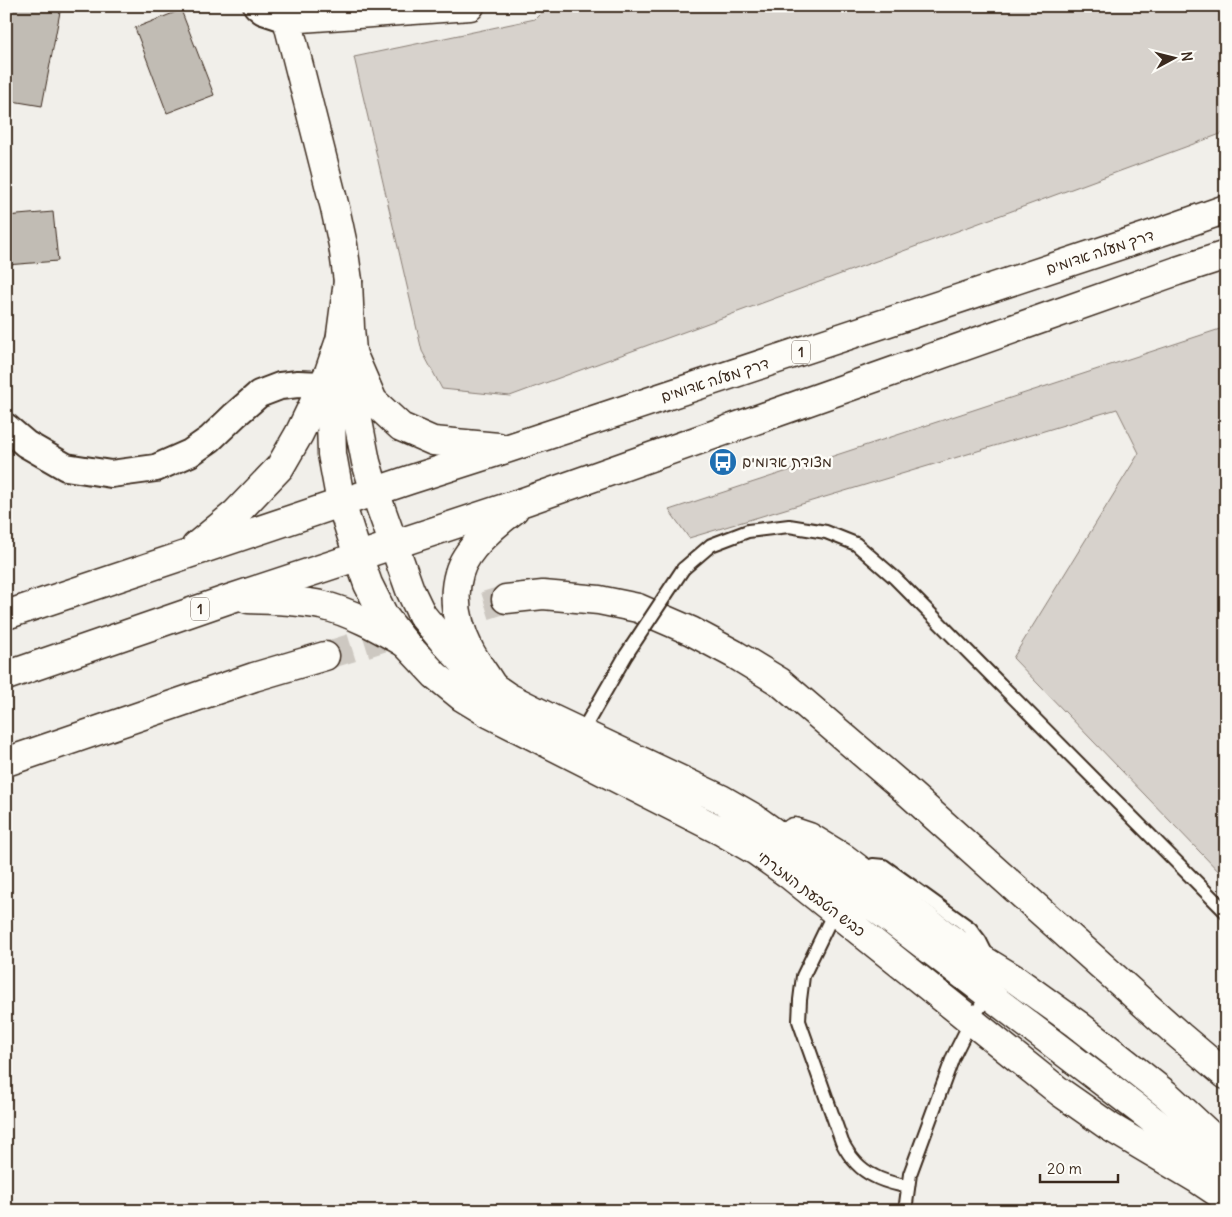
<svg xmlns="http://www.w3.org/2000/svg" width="1232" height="1217" viewBox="0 0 1232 1217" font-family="Delius,'Playpen Sans Hebrew',sans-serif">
  <rect width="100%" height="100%" fill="#f1efea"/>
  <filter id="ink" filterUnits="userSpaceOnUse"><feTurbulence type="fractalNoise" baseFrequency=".02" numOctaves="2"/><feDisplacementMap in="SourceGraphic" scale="10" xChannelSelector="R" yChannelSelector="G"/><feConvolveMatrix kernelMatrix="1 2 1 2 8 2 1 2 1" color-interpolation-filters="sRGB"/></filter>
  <g filter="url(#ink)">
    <g fill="#d7d2cc" stroke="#897e75">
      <path d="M548,6H1226V132L510,396L442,389L422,351L354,57L535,19Z"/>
      <path d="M1226,327V879L1013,658L1139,453L1117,409L689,538L669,510Z"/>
    </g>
    <g fill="#c1bcb4" stroke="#3b2a1e">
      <path d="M6,6H32L60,12L42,106L6,100Z"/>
      <path d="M181,10L214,95L167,113L135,28Z"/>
      <path d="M53,212L58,261L6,265V216Z"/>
    </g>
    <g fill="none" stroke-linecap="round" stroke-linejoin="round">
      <path stroke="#cdc8c1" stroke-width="28" stroke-dasharray="28 14" stroke-linecap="butt" d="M325,656L506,599"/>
      <defs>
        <g id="lane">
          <path d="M683,569L711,545L748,531L789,526L826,532L856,544L895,578L1226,912"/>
          <path d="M580,735L626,655"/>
          <path d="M861,871L873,865L884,866L970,928L980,941L988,957"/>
          <path d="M836,908L803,976L800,1000L799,1021L842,1142C849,1156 859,1169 874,1176C884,1182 897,1184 908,1187"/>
          <path d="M905,1211L910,1174L953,1057L971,1021L989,993"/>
        </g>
        <g id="street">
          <path d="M257,6L263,11L287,19"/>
          <path d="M6,427L26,444L66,467L111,474L156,468L190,453L210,439L235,415L259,394L280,386L298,384L323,385L343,389"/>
        </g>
        <g id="secondary">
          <path d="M348,281L343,245L335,208L287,19L470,6"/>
          <path d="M506,599L543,595L599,600L638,608L691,631L734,654L780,682L901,786L1180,1036L1226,1075"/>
          <path d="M6,762L254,677L325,656"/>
          <path d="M794,832L809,837L845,859L945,935L970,952L1016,980L1077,1024L1168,1096L1226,1150"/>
          <path d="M1226,1177L1141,1111L882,913L797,849L754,818L721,799L552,719L508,697L476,675L462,661L445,643L422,615L410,590L375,492L366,462L358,421L350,328L348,281L338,357L332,387L331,420L332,454L341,503L358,556L368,584L384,616L405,643L435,675L462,697L490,714L723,832L756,851L787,873L1060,1092L1110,1127L1199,1180L1226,1198"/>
        </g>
        <g id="highway">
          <path d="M353,355L373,401L401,427L433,441L498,447"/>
          <path d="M196,546L236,513L280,467L299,434L329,372L339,343"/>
          <path d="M248,599C273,600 297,600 321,605C351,612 379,628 405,643"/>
          <path d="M6,615L409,480L509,448L1166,230L1226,209"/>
          <path d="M6,676L229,599L526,501L1177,271L1226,255"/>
          <path d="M493,687C486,675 477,664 470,651C458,627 451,600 459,573C465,550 495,524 514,510"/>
        </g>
      </defs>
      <use href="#lane" stroke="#3b2a1e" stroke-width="16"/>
      <use href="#street" stroke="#3b2a1e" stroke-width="30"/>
      <use href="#secondary" stroke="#3b2a1e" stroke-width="31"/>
      <use href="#highway" stroke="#3b2a1e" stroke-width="31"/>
      <use href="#lane" stroke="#fdfcf7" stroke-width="12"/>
      <use href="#street" stroke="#fdfcf7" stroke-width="26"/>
      <use href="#secondary" stroke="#fdfcf7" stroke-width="28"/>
      <use href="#highway" stroke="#fdfcf7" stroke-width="28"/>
      <defs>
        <path id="lane-bridge" d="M626,655L683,569"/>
      </defs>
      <use href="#lane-bridge" stroke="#3b2a1e" stroke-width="16" stroke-linecap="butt"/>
      <use href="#lane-bridge" stroke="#fdfcf7" stroke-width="12"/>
    </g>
  </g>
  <defs>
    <symbol id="bus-disc" viewBox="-11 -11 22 22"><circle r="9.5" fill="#1f6fb2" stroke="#fdfcf7"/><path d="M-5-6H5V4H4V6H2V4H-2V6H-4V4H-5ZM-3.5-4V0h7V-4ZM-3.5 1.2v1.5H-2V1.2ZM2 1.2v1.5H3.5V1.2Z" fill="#fff"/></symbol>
  </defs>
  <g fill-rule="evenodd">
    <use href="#bus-disc" x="707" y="446" width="32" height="32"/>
  </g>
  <g text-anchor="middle" stroke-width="5" stroke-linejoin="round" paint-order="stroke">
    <g fill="#fdfcf7" stroke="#75695f" stroke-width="1">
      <rect x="792" y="340.5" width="18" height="23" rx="4"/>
      <rect x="191" y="597.5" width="18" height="23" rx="4"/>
    </g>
    <g font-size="14" font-weight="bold" fill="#3b2a1e">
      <text x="801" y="357">1</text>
      <text x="200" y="614">1</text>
    </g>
    <g font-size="15" fill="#3b2a1e" stroke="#fdfcf7">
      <text transform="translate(1100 252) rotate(-18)" y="5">דרך מעלה אדומים</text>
      <text transform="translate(715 380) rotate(-18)" y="5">דרך מעלה אדומים</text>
      <text transform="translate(811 894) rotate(37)" y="5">כביש הטבעת המזרחי</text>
    </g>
    <g font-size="15" fill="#3b2a1e" stroke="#fdfcf7" text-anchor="start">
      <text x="742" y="467">מצודת אדומים</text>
    </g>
  </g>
  <rect width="1232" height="1217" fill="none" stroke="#fdfcf7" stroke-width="25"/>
  <rect x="12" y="12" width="1207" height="1192" fill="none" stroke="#3b2a1e" stroke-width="2" filter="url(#ink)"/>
  <g transform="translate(1174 58) rotate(83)" stroke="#fdfcf7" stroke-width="4" paint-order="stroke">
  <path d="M0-4L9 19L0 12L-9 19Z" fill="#3b2a1e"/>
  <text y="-8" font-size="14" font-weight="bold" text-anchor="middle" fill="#3b2a1e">N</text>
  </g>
  <path d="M1040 1174v8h78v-8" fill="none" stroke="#3b2a1e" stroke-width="2.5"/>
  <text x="1047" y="1174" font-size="15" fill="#3b2a1e" stroke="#fdfcf7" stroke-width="4" paint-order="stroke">20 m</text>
</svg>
